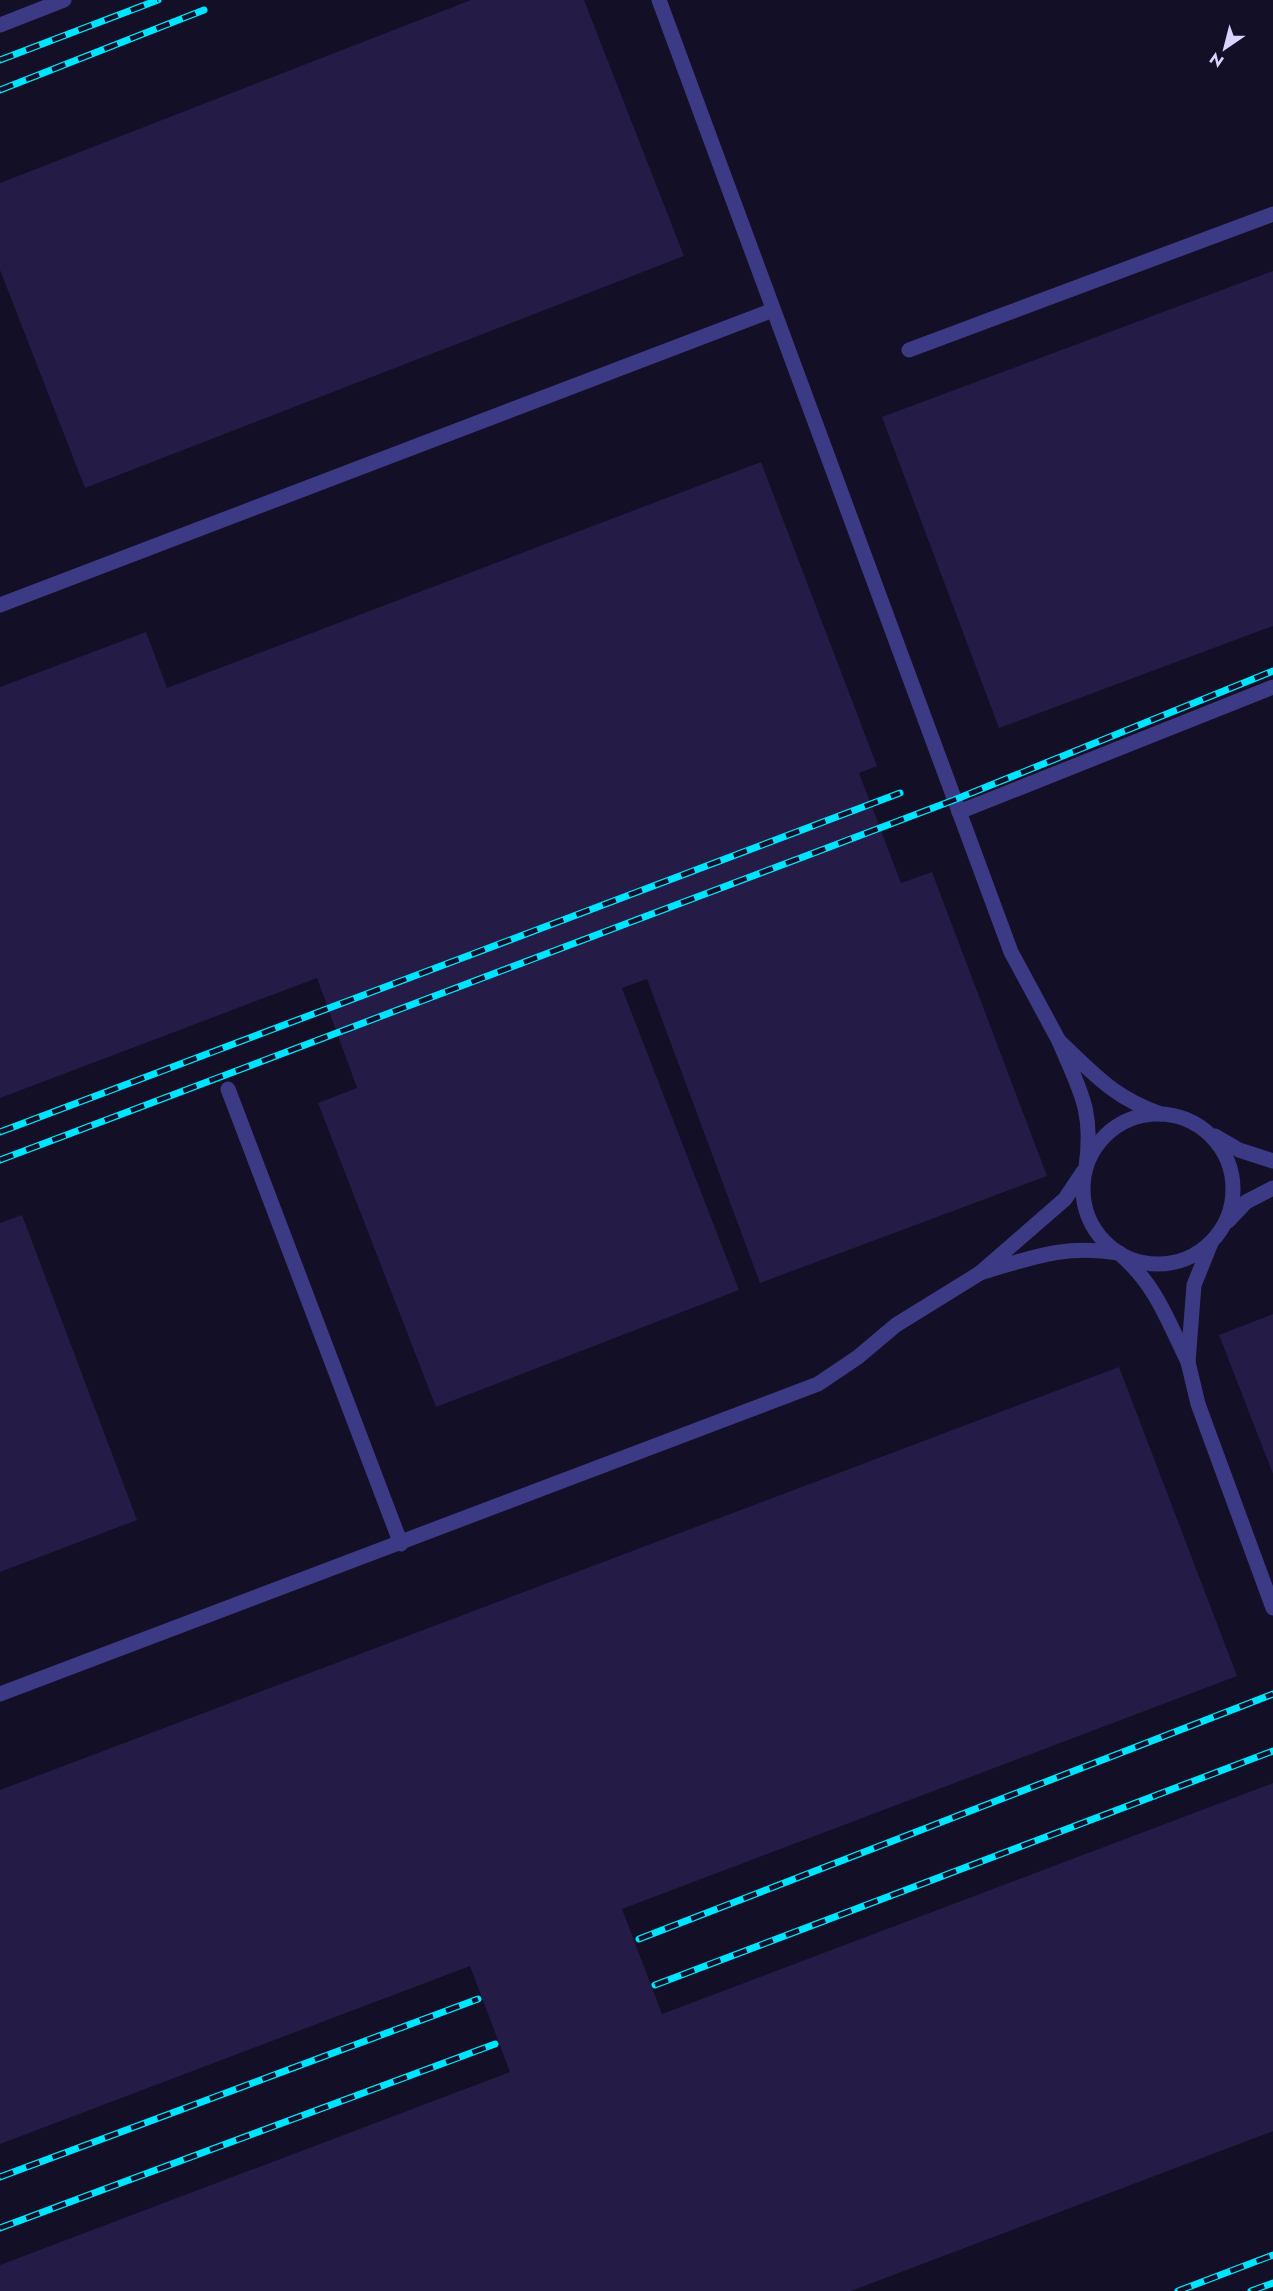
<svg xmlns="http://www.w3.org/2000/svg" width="1273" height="2291" viewBox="0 0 1273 2291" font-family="Jost,sans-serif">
  <rect width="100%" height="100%" fill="#130f26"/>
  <g fill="#241b47">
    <path d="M471,0H584L684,256L85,488L0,270V183Z"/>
    <path d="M1273,271V626L999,728L882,417Z"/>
    <path d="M761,462L877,766L859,773L901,883L932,872L1047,1176L760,1283L647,979L622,988L739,1290L436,1407L318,1103L357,1088L317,978L0,1098V687L146,632L167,688Z"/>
    <path d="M22,1215L137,1520L0,1572V1223Z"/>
    <path d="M1273,1314V1474L1219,1335Z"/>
    <path d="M1119,1367L1237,1676L622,1909L662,2014L1273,1783V2131L851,2291H0V2265L510,2072L470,1966L0,2144V1790Z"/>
  </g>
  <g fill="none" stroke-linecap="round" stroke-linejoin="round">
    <g stroke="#3d3a85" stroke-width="15">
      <path d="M659,0L1011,952L1059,1041"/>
      <path d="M0,25L64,0"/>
      <path d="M909,350L1273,214"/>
      <path d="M0,605L773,310"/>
      <path d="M959,812L1273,687"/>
      <path d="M228,1089L401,1544"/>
      <path d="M1086,1167C1094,1110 1080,1091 1059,1041C1094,1074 1114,1098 1161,1114"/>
      <path d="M1119,1253C1156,1285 1167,1319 1188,1362L1194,1285L1211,1243"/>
      <path d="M1188,1362L1198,1404L1273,1608"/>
    </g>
    <g stroke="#3d3a85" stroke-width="15">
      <circle cx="1158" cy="1189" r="75"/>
      <path d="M1215,1136L1239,1150L1273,1161"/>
      <path d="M1083,1172L1065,1199L980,1273C1031,1258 1064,1244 1119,1253"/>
      <path d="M1228,1221L1246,1202L1273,1188"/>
      <path d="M0,1694L818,1384L858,1357L896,1325L980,1273"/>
    </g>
    <defs>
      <g id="rail">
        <path d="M0,60L158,0"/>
        <path d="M0,90L204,10"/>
        <path d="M0,1132L900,793"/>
        <path d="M0,1160L954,800L1273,671"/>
        <path d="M639,1939L1273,1694"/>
        <path d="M655,1985L1273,1751"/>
        <path d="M0,2177L478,1999"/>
        <path d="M0,2228L495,2044"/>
        <path d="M1178,2291L1273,2255"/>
        <path d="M1251,2291L1273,2283"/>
      </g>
    </defs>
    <use href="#rail" stroke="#00e5ff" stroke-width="7"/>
    <use href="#rail" stroke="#130f26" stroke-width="4.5" stroke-dasharray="14" stroke-linecap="butt"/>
  </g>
  <g transform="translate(1225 48) rotate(215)" stroke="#130f26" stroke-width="4.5" paint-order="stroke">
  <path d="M0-4.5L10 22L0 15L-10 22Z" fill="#d9d4ff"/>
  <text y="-9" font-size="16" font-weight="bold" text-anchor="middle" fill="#d9d4ff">N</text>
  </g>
</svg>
